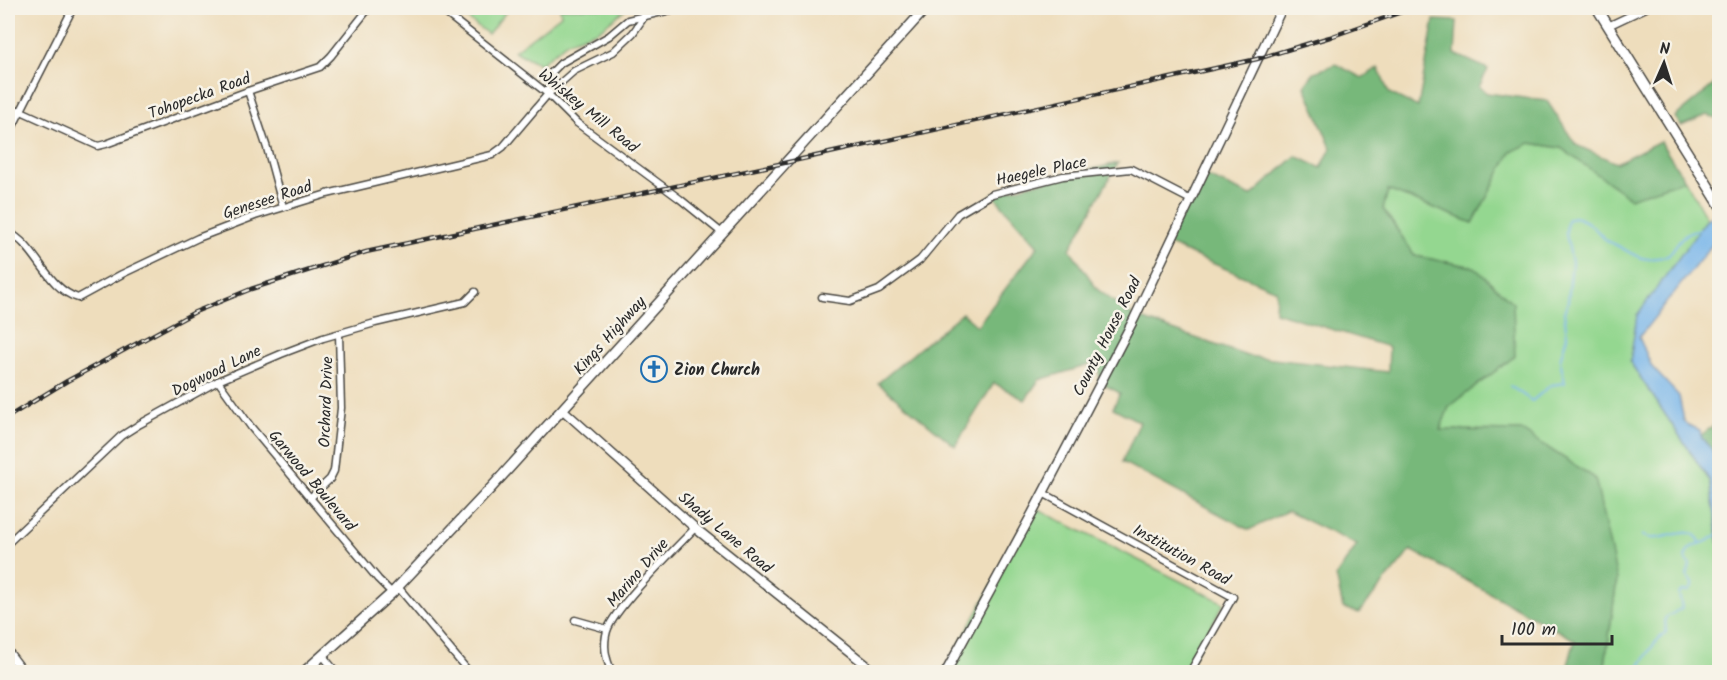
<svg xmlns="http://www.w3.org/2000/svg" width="1727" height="680" viewBox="0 0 1727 680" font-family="Kalam,sans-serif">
  <rect width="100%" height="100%" fill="#f7f3e8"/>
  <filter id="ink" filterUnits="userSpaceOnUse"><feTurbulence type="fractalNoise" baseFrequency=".0167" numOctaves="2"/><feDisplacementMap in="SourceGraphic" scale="12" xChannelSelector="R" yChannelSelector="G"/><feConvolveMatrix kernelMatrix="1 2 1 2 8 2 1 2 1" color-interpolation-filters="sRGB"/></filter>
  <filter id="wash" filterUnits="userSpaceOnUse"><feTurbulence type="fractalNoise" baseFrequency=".008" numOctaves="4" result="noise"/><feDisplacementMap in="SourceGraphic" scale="24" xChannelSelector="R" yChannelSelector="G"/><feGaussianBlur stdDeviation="1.35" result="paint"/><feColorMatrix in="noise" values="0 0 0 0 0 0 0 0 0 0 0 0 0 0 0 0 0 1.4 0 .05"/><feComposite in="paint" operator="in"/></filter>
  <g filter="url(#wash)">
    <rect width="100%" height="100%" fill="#eeddbc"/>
    <g fill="#94d790" stroke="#60815e" stroke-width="1.5">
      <path d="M453,8H509L488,34Z"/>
      <path d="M560,8H627L599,30L567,42L540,64L514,51L561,15Z"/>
      <path d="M1530,143L1561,148L1630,197L1685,180L1707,219L1638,315L1630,362L1710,481L1719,544V672H1604L1617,579L1522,431L1440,430L1448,407L1515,356L1474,267L1415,256L1383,209L1388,190L1473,223L1511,151Z"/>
      <path d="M1035,508L1224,603L1185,672H944Z"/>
    </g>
    <g fill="#77b87a" stroke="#517252" stroke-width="1.5">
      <path d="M1434,20L1457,21L1455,54L1488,69L1479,87L1487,93L1547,101L1576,145L1616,163L1660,141L1685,180L1630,198L1561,148L1530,143L1511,152L1473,223L1388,190L1383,209L1415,256L1474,267L1513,303L1515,356L1449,407L1440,430L1522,431L1595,478L1617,579L1604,672H1566L1575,640L1411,550L1359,613L1343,608L1336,576L1357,545L1287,511L1249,530L1122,462L1140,422L1113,408L1120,393L1099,382V362L1039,380L1025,400L994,383L955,446L878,383L962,313L977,326L1038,246L992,194L1118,163L1070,249L1097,289L1133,316L1247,356L1388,372L1389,347L1275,312L1276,290L1167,244L1201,174L1251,196L1296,156L1321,168L1331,148L1305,86L1314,72L1336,64L1362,78L1378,68L1389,93L1418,107Z"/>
      <path d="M1717,82H1719V119L1707,115L1681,126L1675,117Z"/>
      <path d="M1719,421V470L1716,463L1714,453L1700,436Z"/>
    </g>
    <path fill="#77b5ea" stroke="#51708a" stroke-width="1.5" d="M1719,211V236L1639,337L1652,367L1679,396L1684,421L1688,425L1700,430C1700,440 1708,444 1713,451C1716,457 1716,464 1719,470V544L1710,481L1630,362L1637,315L1707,219Z"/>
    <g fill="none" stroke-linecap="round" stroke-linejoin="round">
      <g stroke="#77b5ea" stroke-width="2">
        <path d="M1510,386L1532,401L1551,385L1565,383L1560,360L1567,336L1564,312L1568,301L1572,262L1566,234L1567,220L1574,217C1589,220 1595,229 1605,239C1609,242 1613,244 1618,246C1641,258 1640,262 1668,256C1678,244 1682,230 1700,230"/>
        <path d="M1642,535C1660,547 1690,519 1700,542"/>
        <path d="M1636,672L1654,644L1666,632L1665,618L1682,608L1679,594L1682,591H1689L1692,587V583L1687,576L1690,565L1685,558C1688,546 1695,545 1705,542C1710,540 1715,536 1720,533"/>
      </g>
    </g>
  </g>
  <g filter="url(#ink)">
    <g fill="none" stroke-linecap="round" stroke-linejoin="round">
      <defs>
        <g id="street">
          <path d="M439,8L548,94L577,123L680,199L722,233"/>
          <path d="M1608,26L1646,8"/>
          <path d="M248,91L267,148L283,207"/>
          <path d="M548,93L552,72L561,63L609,36L628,20L679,8"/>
          <path d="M19,110L98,146L106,144L248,91L320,67L331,56L369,8"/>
          <path d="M8,136L73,8"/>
          <path d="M8,232C37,246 46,288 78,298L122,274L198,238L255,216L327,194L492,155L503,147L548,94L574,71L613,52L633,33L644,17"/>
          <path d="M822,297L850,301L879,290L920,260L958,214L992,194L1063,176L1131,169L1189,199"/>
          <path d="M218,381L251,427L378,579L392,593"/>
          <path d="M1043,493L1233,597L1190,672"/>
          <path d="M310,498L330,479L334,471L341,408L339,334"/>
          <path d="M8,543L121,436L140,424L218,381L281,354L323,338L375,323L465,302L475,292"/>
          <path d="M398,587L469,672"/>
          <path d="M575,620L607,629"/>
          <path d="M323,656L336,672"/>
          <path d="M612,672C606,660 603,645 607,631C615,607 675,549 695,528"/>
        </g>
        <g id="secondary">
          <path d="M563,410L695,528L875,672"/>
          <path d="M8,652L23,672"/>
          <path d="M946,672L1032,514L1134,319L1282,8"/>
        </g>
        <g id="primary">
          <path d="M1597,8L1720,205"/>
          <path d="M304,672L392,593L491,488L926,8"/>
        </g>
      </defs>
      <use href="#street" stroke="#484641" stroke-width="9"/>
      <use href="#secondary" stroke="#484641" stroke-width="11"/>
      <use href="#primary" stroke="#484641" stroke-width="12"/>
      <use href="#street" stroke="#fff" stroke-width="6"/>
      <use href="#secondary" stroke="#fff" stroke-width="8"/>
      <use href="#primary" stroke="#fff" stroke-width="9"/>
      <defs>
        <path id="rail" d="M8,417L67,381L195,312L251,289L366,252L784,163L1257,59L1330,37L1413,8"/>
      </defs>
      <use href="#rail" stroke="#2b2b2b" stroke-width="4.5"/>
      <use href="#rail" stroke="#f7f3e8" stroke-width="2" stroke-dasharray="7" stroke-linecap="butt"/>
    </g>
  </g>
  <defs>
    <symbol id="church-ring" viewBox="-11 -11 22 22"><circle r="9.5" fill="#f7f3e8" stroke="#1f6fb2" stroke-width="1.5"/><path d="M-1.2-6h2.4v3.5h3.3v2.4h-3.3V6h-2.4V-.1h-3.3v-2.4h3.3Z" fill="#1f6fb2"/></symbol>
  </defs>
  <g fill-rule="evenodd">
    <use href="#church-ring" x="639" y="354" width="30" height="30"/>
  </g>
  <g text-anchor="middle" stroke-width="5" stroke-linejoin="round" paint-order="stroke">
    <g font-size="16" fill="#2b2b2b" stroke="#f7f3e8">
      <text transform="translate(199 95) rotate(-20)" y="6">Tohopecka Road</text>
      <text transform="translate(589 110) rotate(39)" y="6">Whiskey Mill Road</text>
      <text transform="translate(1041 170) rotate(-12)" y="6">Haegele Place</text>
      <text transform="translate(267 199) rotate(-18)" y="6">Genesee Road</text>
      <text transform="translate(609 335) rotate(-48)" y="6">Kings Highway</text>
      <text transform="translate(1106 336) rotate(-63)" y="6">County House Road</text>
      <text transform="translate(216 370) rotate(-26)" y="6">Dogwood Lane</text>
      <text transform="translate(325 402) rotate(-88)" y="6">Orchard Drive</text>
      <text transform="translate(313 480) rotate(50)" y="6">Garwood Boulevard</text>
      <text transform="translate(726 532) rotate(40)" y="6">Shady Lane Road</text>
      <text transform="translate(1182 554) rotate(29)" y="6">Institution Road</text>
      <text transform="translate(637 572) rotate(-49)" y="6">Marino Drive</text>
    </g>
    <g font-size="16" font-weight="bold" fill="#2b2b2b" stroke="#f7f3e8" text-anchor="start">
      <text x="674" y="375">Zion Church</text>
    </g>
  </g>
  <rect width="1727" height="680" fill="none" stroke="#f7f3e8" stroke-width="30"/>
  <g transform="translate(1664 63) rotate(3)" stroke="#f7f3e8" stroke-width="4.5" paint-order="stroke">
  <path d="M0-4.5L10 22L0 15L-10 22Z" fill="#2b2b2b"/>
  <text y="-9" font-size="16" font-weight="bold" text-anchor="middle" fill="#2b2b2b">N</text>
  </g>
  <path d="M1502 635v9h110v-9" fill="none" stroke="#2b2b2b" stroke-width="3"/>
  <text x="1511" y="635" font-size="18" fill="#2b2b2b" stroke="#f7f3e8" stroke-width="4.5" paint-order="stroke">100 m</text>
</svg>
